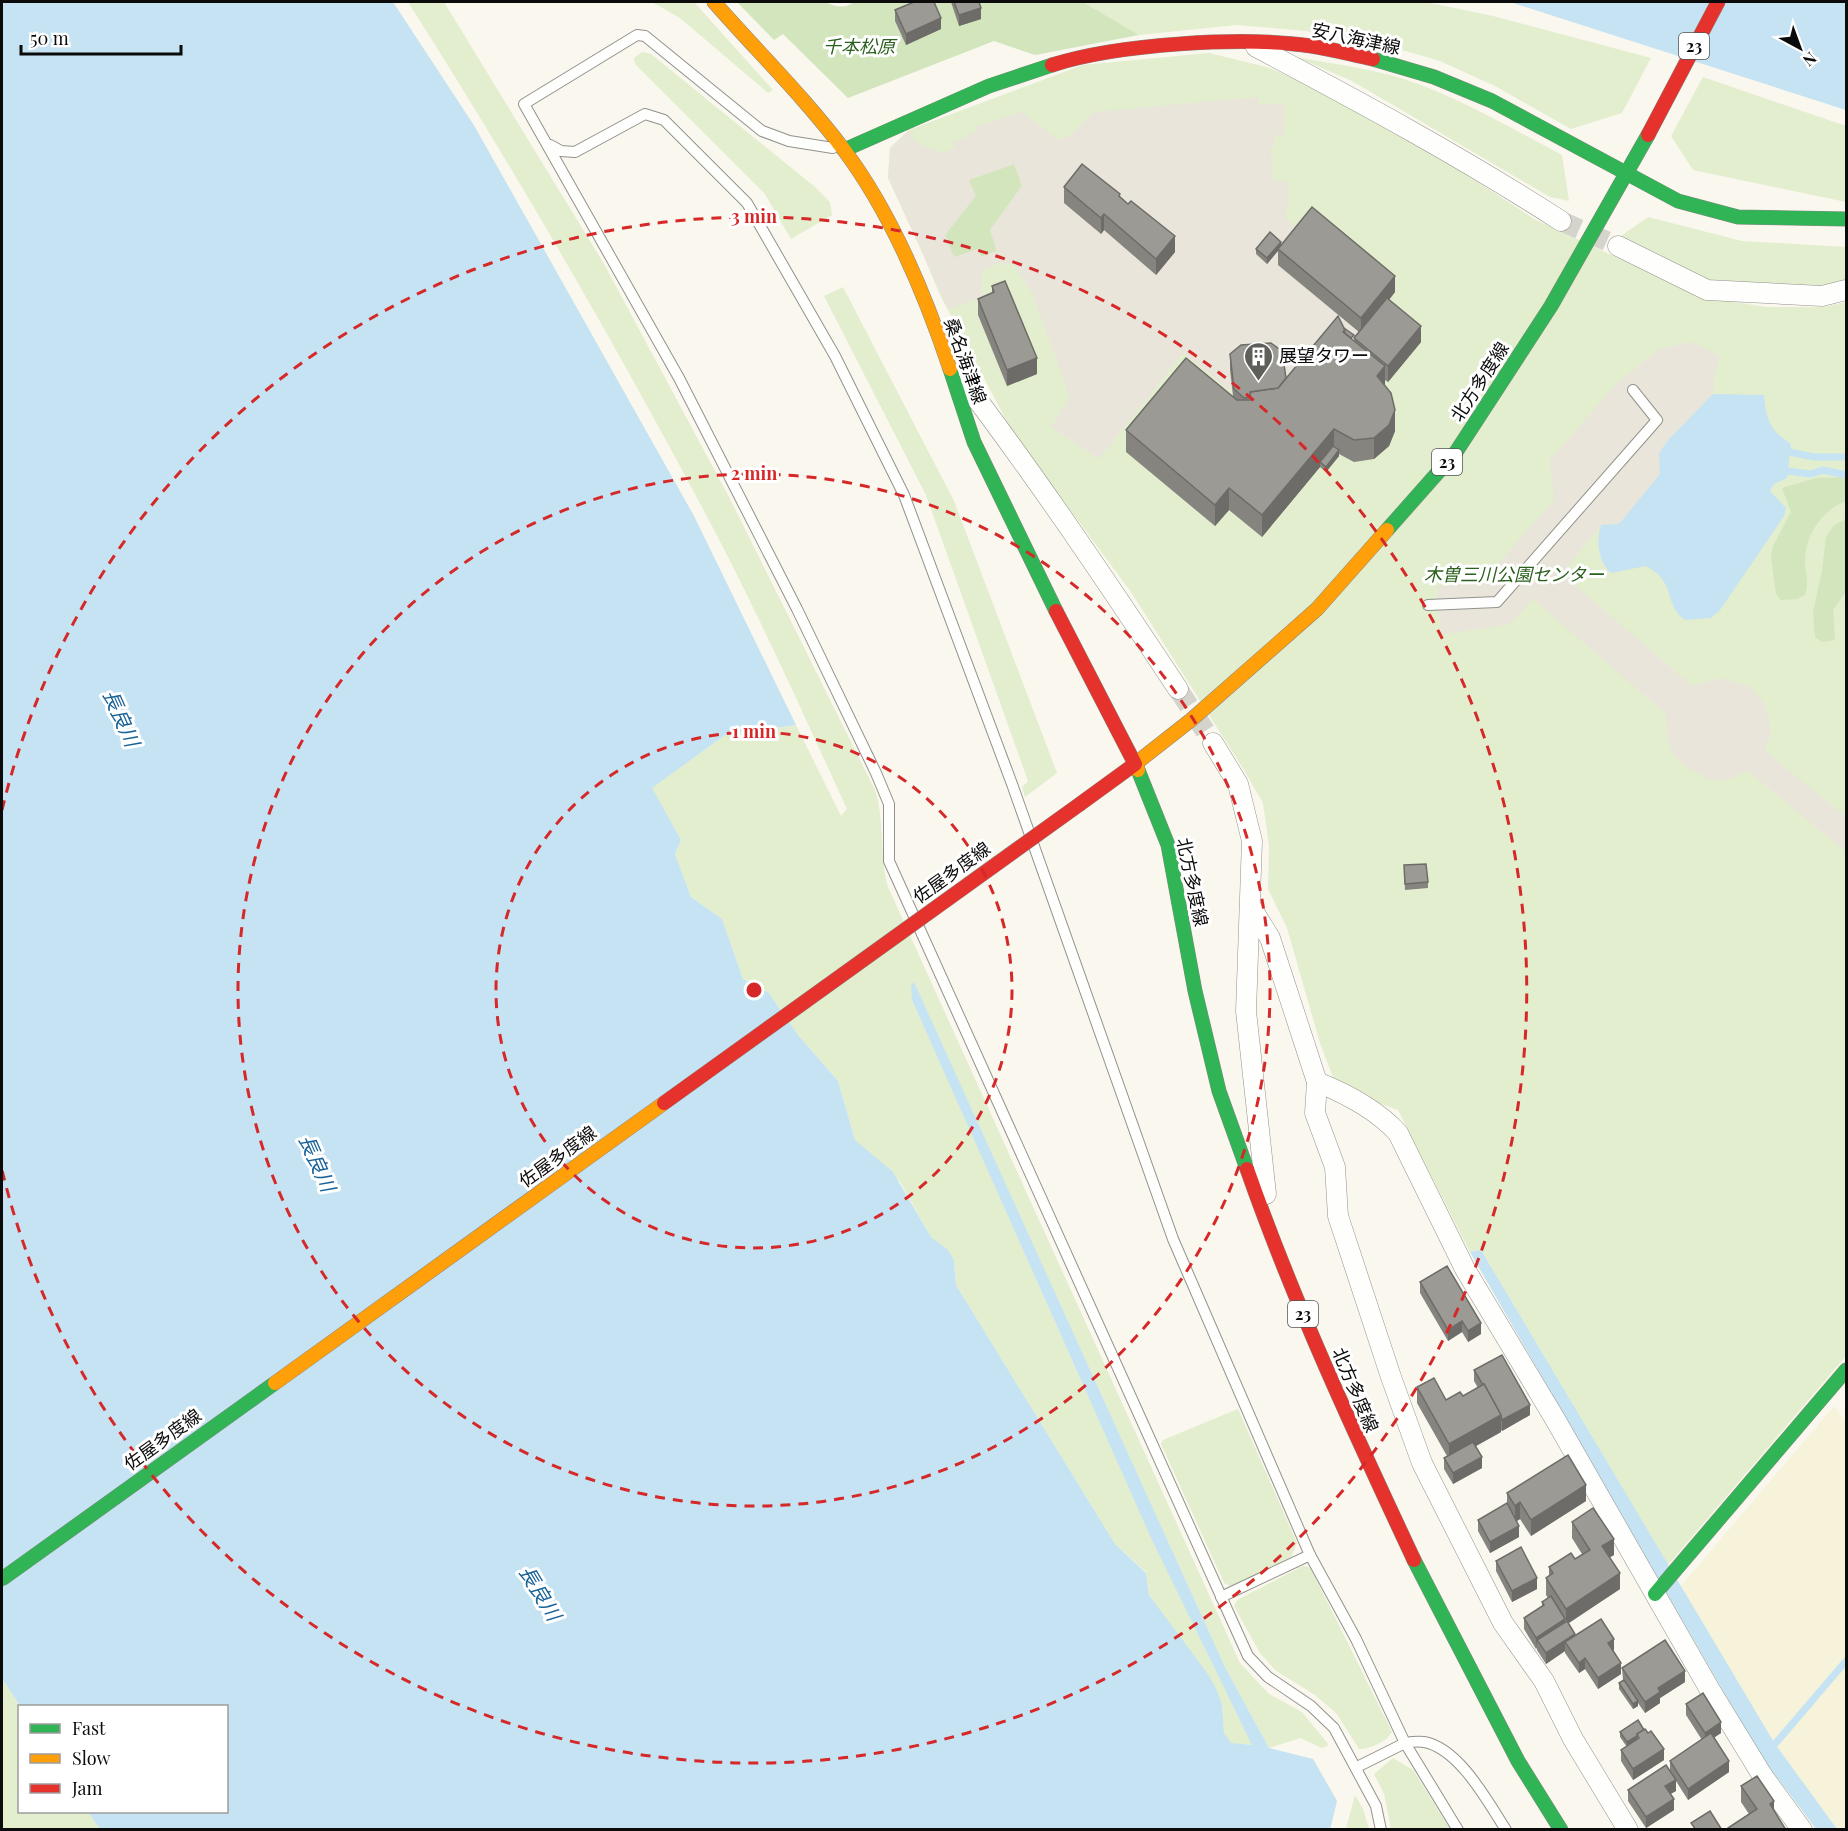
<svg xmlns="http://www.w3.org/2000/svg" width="1848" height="1831" viewBox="0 0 1848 1831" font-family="'Playfair Display','Noto Sans JP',serif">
  <rect width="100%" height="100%" fill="#f9f7ee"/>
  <path fill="#f6f3da" d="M1834,1406L1846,1422V1829H1837L1775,1745L1680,1587Z"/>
  <g fill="#e2eece">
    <path d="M408,2H444L604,264L730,499L875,790C885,821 879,855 888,887L1240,1663L1269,1694L1302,1712L1329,1745L1322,1748L1300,1738L1269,1748L1225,1667L914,983L912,1000C1025,1249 1129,1501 1253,1745L1231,1744L1224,1733L1222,1704L1149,1594L1146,1572L1115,1544L956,1285L954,1260L931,1237L900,1182L855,1140L838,1081L798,1035L768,992L743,979L722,919L691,897L675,854L681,840L651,788L725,735L796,725L841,816L847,809C801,709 755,606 703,509C611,336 513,167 408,2Z"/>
    <path d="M652,2H694L773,90L768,93L680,18Z"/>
    <path d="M1083,2H1425L1493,16L1651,58L1622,113L1571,129L1495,86L1440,61L1378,43L1306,31L1237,25L1139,35Z"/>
    <path d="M642,52L651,54L815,187L830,202L832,215L791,239L765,194L635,64L634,58Z"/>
    <path d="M1209,53L1270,68L1376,116L1536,220L1702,297L1767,307H1824L1846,302V1356L1668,1565L1481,1250L1470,1252L1398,1110L1351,1093L1334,1080L1320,1043L1287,928L1268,889L1269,846L1263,803L1244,770L1131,592L1013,433L940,295L911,225L888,178L890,148L909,130L1083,65Z"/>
    <path d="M1296,57C1339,65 1385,70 1426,87C1473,106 1517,131 1562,155L1569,201L1550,197L1352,81Z"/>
    <path d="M1703,77L1846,126V202L1693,170L1671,136Z"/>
    <path d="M1648,217L1742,241L1846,247V283L1827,287L1711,281L1621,236Z"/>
    <path d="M843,287L954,501L1057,773L1025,797L1022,787L1028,781L926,495L824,296Z"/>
    <path d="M1238,1409L1297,1543L1291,1557L1231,1586L1224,1583L1161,1444L1163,1440Z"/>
    <path d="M1303,1566L1310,1567L1392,1732C1386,1742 1370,1749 1359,1749L1337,1714L1315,1695L1275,1670L1260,1653L1234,1606L1237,1600Z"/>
    <path d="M2,1678L20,1706V1812H88L100,1829H2Z"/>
    <path d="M1393,1758L1413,1770L1450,1829H1391L1384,1794L1374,1774Z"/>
    <path d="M1355,1795L1363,1809L1369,1829H1346Z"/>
  </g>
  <g fill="#d2e5bc">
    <path d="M737,2H825C835,7 845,9 854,2H1083L1139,35L1035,55L994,41L848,98L783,34L774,40Z"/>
    <path d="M1014,164L1022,186L990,230L997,251L981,257L978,249L954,258L945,235L975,196L969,180Z"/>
    <path d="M1846,477V501C1823,510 1807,532 1805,557C1804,571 1810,581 1805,595L1796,599L1781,600L1776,594L1771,557L1773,546L1791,512L1782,488L1816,478Z"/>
    <path d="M1846,519V592L1833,610L1835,640L1822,642L1815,637L1813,612L1822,571L1826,537L1833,526Z"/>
  </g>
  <g fill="#e9e5da" fill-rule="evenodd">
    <path d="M1258,97L1259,104H1284V135H1275L1274,146L1270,147L1273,181L1289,182L1286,218L1304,233L1367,339L1288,398L1230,370L1232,392L1183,353L1099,459L1051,427L1070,397L1033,295L1013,263L1004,265L1002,262L981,271L982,297L948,309L888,178L890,148L909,130L915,142L942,153L955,148L953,142L976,132L975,127L1022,112L1057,139L1070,136L1093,112ZM1014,164L1022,186L990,230L997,251L981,257L978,249L954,257L945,235L976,196L969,180Z"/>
    <path d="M1692,342L1720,356L1714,374L1713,394L1669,439L1659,453L1660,474L1619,524L1601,525L1562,574L1692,686L1721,678L1750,687L1763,702L1768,715L1771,736L1764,750L1846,817V852L1747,770L1736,777L1723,780L1708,779L1685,766L1673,754L1668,741L1666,714L1533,599L1510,624L1441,635L1437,586L1482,582L1554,500L1550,460L1616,384L1660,349Z"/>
  </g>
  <g fill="#c5e3f2">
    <path d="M2,2H393L475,127L694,516L796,725L725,735L652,788L681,840L675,854L691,897L722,919L743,979L768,992L798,1035L838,1081L855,1140L893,1172L931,1237L948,1250L954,1260L956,1285L1115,1544L1146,1573L1149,1595L1210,1677L1217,1691L1222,1704L1224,1733L1231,1743L1252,1745L1152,1540L912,1000L911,986L914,982L1225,1667L1269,1748L1313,1759L1337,1801L1330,1830L100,1829L88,1812H226V1706H20L2,1678Z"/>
    <path d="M1510,2H1846V110Z"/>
    <path d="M1713,394L1764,395C1766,419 1770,431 1791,444L1787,478L1774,484L1770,491L1786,508L1784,516L1720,610L1711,618L1685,620C1662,603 1678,583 1646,566L1611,573C1598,562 1596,540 1601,525L1619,524L1660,474L1659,453L1669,439Z"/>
    <path d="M1481,1250L1775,1744L1837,1829H1816L1760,1755L1470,1252Z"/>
  </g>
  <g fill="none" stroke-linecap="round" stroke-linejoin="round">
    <g stroke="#c5e3f2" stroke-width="7">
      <path d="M1789,452L1814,457H1846"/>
      <path d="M1787,471L1811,474L1823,470L1846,475"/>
      <path d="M1775,1744L1846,1661"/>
    </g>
    <g stroke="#d5d4cc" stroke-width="20" stroke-dasharray="20 10" stroke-linecap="butt">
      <path d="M1561,221L1618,246"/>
      <path d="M1178,689L1213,743"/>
    </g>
    <defs>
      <g id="lane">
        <path d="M550,145L561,151L575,152L645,114L664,120L747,203L835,356L904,495L1012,784L1173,1239L1310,1555L1356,1639L1405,1743L1357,1767"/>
        <path d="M833,148L789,141L762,131L645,36L637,35L524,104L679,378L797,609L876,773L889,804V861L1248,1656L1268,1677L1311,1706L1334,1728L1376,1806L1381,1830"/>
        <path d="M1428,605L1497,602L1657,420L1633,390"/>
        <path d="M1221,1597L1310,1555"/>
        <path d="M1458,1830L1405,1743C1411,1742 1418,1741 1424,1742C1459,1748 1488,1802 1506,1830"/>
      </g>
      <g id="street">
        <path d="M1256,47C1360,102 1462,157 1561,221"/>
        <path d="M1618,246L1707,290L1822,296L1846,290"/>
        <path d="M958,374C1036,476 1107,582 1178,689"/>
        <path d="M1213,743L1238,784L1252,841L1246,1011L1266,1194"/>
        <path d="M1251,907L1270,938L1317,1082C1347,1094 1376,1109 1398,1133L1465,1269L1555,1419L1710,1690L1762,1775L1802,1830"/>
        <path d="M1317,1082L1315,1113L1335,1167L1338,1216L1391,1377L1422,1463L1503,1623L1544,1681L1573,1739L1628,1830"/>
      </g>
      <g id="fast">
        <path d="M1373,59L1434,77L1492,101L1678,201L1738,217L1846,219"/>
        <path d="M844,150L989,86L1052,65"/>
        <path d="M950,369L974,442L1056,611"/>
        <path d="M1387,530L1456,452L1551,306L1648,135"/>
        <path d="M1138,770L1168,845L1195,991L1219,1091L1247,1169"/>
        <path d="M1414,1560L1518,1761L1561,1830"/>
        <path d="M1655,1594L1846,1370"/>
      </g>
      <g id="slow">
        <path d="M714,2C757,51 805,98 844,150C892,214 925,294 950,369"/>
        <path d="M1138,770L1135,764L1191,720L1317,609L1387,530"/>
      </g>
      <g id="jam">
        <path d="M1052,65C1118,44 1242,36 1311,46C1332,49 1353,55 1373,59"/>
        <path d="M1648,135L1718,2"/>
        <path d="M1056,611L1135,764L1080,804"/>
        <path d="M1247,1169C1294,1303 1354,1432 1414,1560"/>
      </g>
    </defs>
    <use href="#lane" stroke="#92918d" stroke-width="12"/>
    <use href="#street" stroke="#92918d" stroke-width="21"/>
    <use href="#fast" stroke="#898884" stroke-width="15"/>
    <use href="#slow" stroke="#898884" stroke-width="15"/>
    <use href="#jam" stroke="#898884" stroke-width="15"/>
    <use href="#lane" stroke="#fefefc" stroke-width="10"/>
    <use href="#street" stroke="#fefefc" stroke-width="20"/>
    <use href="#fast" stroke="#30b455" stroke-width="14"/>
    <use href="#slow" stroke="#ff9f0a" stroke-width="14"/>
    <use href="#jam" stroke="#e5322d" stroke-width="14"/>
    <defs>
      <path id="fast-bridge" d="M2,1579L275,1383"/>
      <path id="slow-bridge" d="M275,1383L664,1103"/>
      <path id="jam-bridge" d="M664,1103L1080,804"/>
    </defs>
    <use href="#fast-bridge" stroke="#898884" stroke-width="15" stroke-linecap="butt"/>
    <use href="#slow-bridge" stroke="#898884" stroke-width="15" stroke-linecap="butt"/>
    <use href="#jam-bridge" stroke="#898884" stroke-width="15" stroke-linecap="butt"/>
    <use href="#fast-bridge" stroke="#30b455" stroke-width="14"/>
    <use href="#slow-bridge" stroke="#ff9f0a" stroke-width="14"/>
    <use href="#jam-bridge" stroke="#e5322d" stroke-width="14"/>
  </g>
  <g fill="#86847f">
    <path d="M951,2H979L981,19L959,26Z"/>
    <path d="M895,10L941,29L906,45L895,21Z"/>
    <path d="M1064,187L1120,197L1175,252L1156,275L1104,230L1101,234L1064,203Z"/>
    <path d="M1281,246L1395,292L1389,300L1421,342L1388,382L1385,380V387L1395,431L1389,446L1374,459L1354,462L1339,454V456L1326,472L1320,467L1262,537L1229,510L1215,526L1126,452V430L1233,396L1230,370V354L1286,378L1344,328L1354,341V338L1359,332L1278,265V251L1267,264L1256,254V249Z"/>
    <path d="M992,286L1037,374L1007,386L978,315V299L992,293Z"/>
    <path d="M1404,865L1428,882V888L1405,890Z"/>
    <path d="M1420,1282L1481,1334L1468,1342L1462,1332L1448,1341L1420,1293Z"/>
    <path d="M1474,1370L1530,1415L1502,1431L1501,1430V1432L1476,1446L1482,1468L1453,1484L1444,1469V1458L1447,1456L1417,1403V1387L1446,1400L1463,1396L1478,1388L1474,1381Z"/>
    <path d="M1507,1493L1586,1501L1531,1536L1520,1519L1517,1521L1519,1537L1490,1553L1478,1531V1520L1507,1504Z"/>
    <path d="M1572,1522L1614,1555L1610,1557L1620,1589L1568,1623L1575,1636L1614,1650L1613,1651L1621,1674L1598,1689L1585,1669L1579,1673L1565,1653V1651L1546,1664L1537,1650V1648L1536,1649L1524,1629V1618L1542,1607V1602L1548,1598L1546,1595V1578L1549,1576V1567L1575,1559L1582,1554L1572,1538Z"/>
    <path d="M1496,1561L1537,1589L1512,1602L1496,1571Z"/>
    <path d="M1622,1668L1685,1682L1660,1698V1703L1645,1713L1638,1703V1706L1633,1709L1619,1689V1683L1623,1680Z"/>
    <path d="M1686,1704L1721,1733L1714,1737L1729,1772L1688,1800L1676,1781V1791L1670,1794L1674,1810L1646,1828L1628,1801V1790L1670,1770V1761L1702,1740L1686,1715Z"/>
    <path d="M1638,1720L1664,1760L1633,1780L1621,1761V1750L1627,1747L1620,1737V1732Z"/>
    <path d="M1741,1786L1774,1811L1786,1830H1728V1828L1749,1814L1741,1802Z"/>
  </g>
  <g fill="#6d6c68">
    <path d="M981,8V19L959,26V15Z"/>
    <path d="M941,18V29L906,45V34Z"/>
    <path d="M1104,214V230L1101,234V218Z"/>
    <path d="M1175,236V252L1156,275V259Z"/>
    <path d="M1281,242V247L1267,264V258Z"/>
    <path d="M1395,276V292L1361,334V318Z"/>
    <path d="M1421,326V342L1388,382V366Z"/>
    <path d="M1037,358V374L1007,386V370Z"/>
    <path d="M1385,366V388L1377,376Z"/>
    <path d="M1395,410V431L1389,446L1374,459V438Z"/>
    <path d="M1334,429V450L1320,462V467L1262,537V515Z"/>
    <path d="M1339,450V456L1326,472V467Z"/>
    <path d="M1229,488V510L1215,526V505Z"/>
    <path d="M1462,1321V1332L1448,1341V1330Z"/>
    <path d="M1481,1323V1334L1468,1342V1331Z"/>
    <path d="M1530,1405V1415L1502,1431V1420Z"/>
    <path d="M1501,1415V1432L1449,1461V1444Z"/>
    <path d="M1482,1457V1468L1453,1484V1473Z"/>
    <path d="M1586,1485V1501L1531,1536V1520Z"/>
    <path d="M1520,1502V1519L1515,1522V1506Z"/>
    <path d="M1519,1526V1537L1490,1553V1542Z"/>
    <path d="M1614,1539V1555L1602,1562V1546Z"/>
    <path d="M1620,1573V1589L1566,1625V1609Z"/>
    <path d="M1537,1578V1589L1512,1602V1591Z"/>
    <path d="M1565,1619V1630L1537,1640L1536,1649V1638Z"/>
    <path d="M1575,1634V1645L1565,1642V1651L1546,1664V1653Z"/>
    <path d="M1614,1639V1650L1608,1654V1643Z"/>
    <path d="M1585,1658V1669L1579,1673V1663Z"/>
    <path d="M1621,1663V1674L1598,1689V1678Z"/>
    <path d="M1685,1671V1682L1660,1698V1703L1645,1713V1702L1658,1688Z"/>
    <path d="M1638,1701V1706L1633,1709V1704Z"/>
    <path d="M1721,1722V1733L1705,1744V1733Z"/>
    <path d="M1637,1736V1742L1627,1748V1742Z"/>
    <path d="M1664,1749V1760L1633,1780V1769Z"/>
    <path d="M1729,1761V1772L1688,1800V1789Z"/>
    <path d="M1676,1780V1791L1665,1797V1786Z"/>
    <path d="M1674,1799V1810L1646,1828V1817Z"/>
    <path d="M1774,1801V1818L1770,1804Z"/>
  </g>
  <g fill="#9c9a94" stroke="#6d6c68" stroke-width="1.5">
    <path d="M914,2H934L941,18L906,34L895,10Z"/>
    <path d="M954,2H979L981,8L959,15Z"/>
    <path d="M1082,164L1120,194L1119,196L1128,204L1131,201L1175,236L1156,259L1104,214L1101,218L1064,187Z"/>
    <path d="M1312,207L1395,276L1361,318L1278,249Z"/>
    <path d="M1270,232L1281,242L1267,258L1256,249Z"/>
    <path d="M1005,281L1037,358L1007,370L978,299L994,292L992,286Z"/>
    <path d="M1387,298L1421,326L1388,366L1354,338Z"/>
    <path d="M1338,316L1345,330L1343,332L1385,366L1377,376L1391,393L1395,410L1389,425L1374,438L1354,440L1334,429L1262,515L1229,488L1215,505L1126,430L1186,358L1237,400H1251L1250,392L1278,388Z"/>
    <path d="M1344,328L1354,335L1351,338L1345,333Z"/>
    <path d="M1271,343L1282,351L1286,378L1278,388L1250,392V397L1244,398L1234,389L1230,354L1241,345Z"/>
    <path d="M1333,446L1339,450L1326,467L1320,462Z"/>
    <path d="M1426,864L1428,882L1405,884L1404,865Z"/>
    <path d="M1447,1266L1481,1323L1468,1331L1462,1321L1448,1330L1420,1282Z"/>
    <path d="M1502,1355L1530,1405L1502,1420L1501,1415L1484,1384L1483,1385L1474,1370Z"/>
    <path d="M1434,1378L1446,1400L1460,1392L1463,1396L1484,1384L1501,1415L1449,1444L1417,1387Z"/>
    <path d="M1473,1442L1482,1457L1453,1473L1444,1458Z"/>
    <path d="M1568,1455L1586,1485L1531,1520L1520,1502L1515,1506L1507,1493Z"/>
    <path d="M1507,1503L1519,1526L1490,1542L1478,1520Z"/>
    <path d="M1593,1508L1614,1539L1602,1546L1620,1573L1566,1609L1546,1578L1553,1573L1549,1567L1571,1553L1575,1559L1590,1550L1572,1522Z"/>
    <path d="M1521,1547L1537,1578L1512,1591L1496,1561Z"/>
    <path d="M1551,1596L1565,1619L1536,1638L1524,1618L1544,1605L1542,1602Z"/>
    <path d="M1601,1619L1614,1639L1608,1643L1621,1663L1598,1678L1585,1658L1579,1663L1565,1642Z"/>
    <path d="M1567,1621L1575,1634L1546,1653L1537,1640Z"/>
    <path d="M1665,1640L1685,1671L1658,1688L1660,1692L1645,1702L1622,1668Z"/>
    <path d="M1624,1680L1638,1701L1633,1704L1619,1683Z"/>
    <path d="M1703,1693L1721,1722L1705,1733L1686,1704Z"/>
    <path d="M1638,1720L1644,1730L1637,1734V1736L1627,1742L1620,1732Z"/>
    <path d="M1645,1729L1648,1733L1651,1731L1664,1749L1633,1769L1621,1750L1639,1738L1637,1734Z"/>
    <path d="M1711,1733L1729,1761L1688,1789L1670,1761Z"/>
    <path d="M1666,1765L1676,1780L1665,1786L1674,1799L1646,1817L1628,1790Z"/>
    <path d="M1757,1776L1774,1801L1770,1804L1786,1830H1728V1828L1757,1809L1741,1786Z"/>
    <path d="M1710,1811L1722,1830H1696L1691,1823Z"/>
  </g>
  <g fill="none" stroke="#d62828" stroke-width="3" stroke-dasharray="10 8">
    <circle cx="754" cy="990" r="258"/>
    <circle cx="754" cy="990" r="516"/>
    <path d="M2 810A773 773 0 1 1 2 1170"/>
  </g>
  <defs>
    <symbol id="building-pin" viewBox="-11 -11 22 30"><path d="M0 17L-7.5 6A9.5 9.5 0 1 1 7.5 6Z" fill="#5e5e5a" stroke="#fff"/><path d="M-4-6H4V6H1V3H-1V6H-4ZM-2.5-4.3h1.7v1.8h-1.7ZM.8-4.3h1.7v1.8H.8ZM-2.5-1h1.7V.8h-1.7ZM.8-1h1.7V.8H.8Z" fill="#fff"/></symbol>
  </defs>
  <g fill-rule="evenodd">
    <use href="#building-pin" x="1242" y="340" width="33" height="45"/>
  </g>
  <g text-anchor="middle" stroke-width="6" stroke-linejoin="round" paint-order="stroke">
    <g fill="#fff" stroke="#545454" stroke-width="1.5">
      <rect x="1679" y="33" width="30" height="26" rx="4.5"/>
      <rect x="1432" y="449" width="30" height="26" rx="4.5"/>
      <rect x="1288" y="1301" width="30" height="26" rx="4.5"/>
    </g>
    <g font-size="16" font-weight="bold" fill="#0b0b0b">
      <text x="1694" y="52">23</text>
      <text x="1447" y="468">23</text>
      <text x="1303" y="1320">23</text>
    </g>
    <g font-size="18" fill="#0b0b0b" stroke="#fff">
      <text transform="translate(1356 39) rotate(12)" y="6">安八海津線</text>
      <text transform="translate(965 361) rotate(70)" y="6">桑名海津線</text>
      <text transform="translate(1480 382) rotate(-57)" y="6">北方多度線</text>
      <text transform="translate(952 873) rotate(-36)" y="6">佐屋多度線</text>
      <text transform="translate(1192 882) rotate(78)" y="6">北方多度線</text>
      <text transform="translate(558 1157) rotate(-36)" y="6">佐屋多度線</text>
      <text transform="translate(1355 1390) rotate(67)" y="6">北方多度線</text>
      <text transform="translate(163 1440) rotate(-36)" y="6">佐屋多度線</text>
    </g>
    <g font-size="18" font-style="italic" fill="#2c601e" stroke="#fff">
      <text x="859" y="53">千本松原</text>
      <text x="1514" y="581">木曽三川公園センター</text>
    </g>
    <g font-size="18" fill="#0b0b0b" stroke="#fff" text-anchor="start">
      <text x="1279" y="362">展望タワー</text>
    </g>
    <g font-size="20" font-style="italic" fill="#186298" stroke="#fff">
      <text transform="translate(121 718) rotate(66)" y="7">長良川</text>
      <text transform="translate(317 1163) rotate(66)" y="7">長良川</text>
      <text transform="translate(540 1593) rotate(59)" y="7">長良川</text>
    </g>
  </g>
  <circle cx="754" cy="990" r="9" fill="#d62828" stroke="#fff" stroke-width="3"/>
  <g font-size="18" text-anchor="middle" font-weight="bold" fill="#d62828" stroke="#fff" stroke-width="6" stroke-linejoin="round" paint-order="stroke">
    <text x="754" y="223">3 min</text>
    <text x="754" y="480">2 min</text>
    <text x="754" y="738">1 min</text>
  </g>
  <rect width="1848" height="1831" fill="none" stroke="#0b0b0b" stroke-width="6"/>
  <rect x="18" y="1705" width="210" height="108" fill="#ffffff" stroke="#9d9d9d" stroke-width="1.5"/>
  <rect x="30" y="1724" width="30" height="9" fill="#30b455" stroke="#9d9d9d" stroke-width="1.5"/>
  <text x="72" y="1735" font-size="18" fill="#0b0b0b">Fast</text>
  <rect x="30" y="1754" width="30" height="9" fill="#ff9f0a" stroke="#9d9d9d" stroke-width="1.5"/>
  <text x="72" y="1765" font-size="18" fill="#0b0b0b">Slow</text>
  <rect x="30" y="1784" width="30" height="9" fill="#e5322d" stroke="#9d9d9d" stroke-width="1.5"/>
  <text x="72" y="1795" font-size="18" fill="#0b0b0b">Jam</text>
  <g transform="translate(1800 48) rotate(139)" stroke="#ffffff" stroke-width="4.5" paint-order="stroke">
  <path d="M0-4.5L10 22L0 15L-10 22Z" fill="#0b0b0b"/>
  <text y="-9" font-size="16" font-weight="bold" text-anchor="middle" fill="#0b0b0b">N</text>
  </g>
  <path d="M21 45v9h160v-9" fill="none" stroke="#0b0b0b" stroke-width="3"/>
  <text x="30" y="45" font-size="18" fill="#0b0b0b" stroke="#ffffff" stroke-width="4.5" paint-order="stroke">50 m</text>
</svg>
